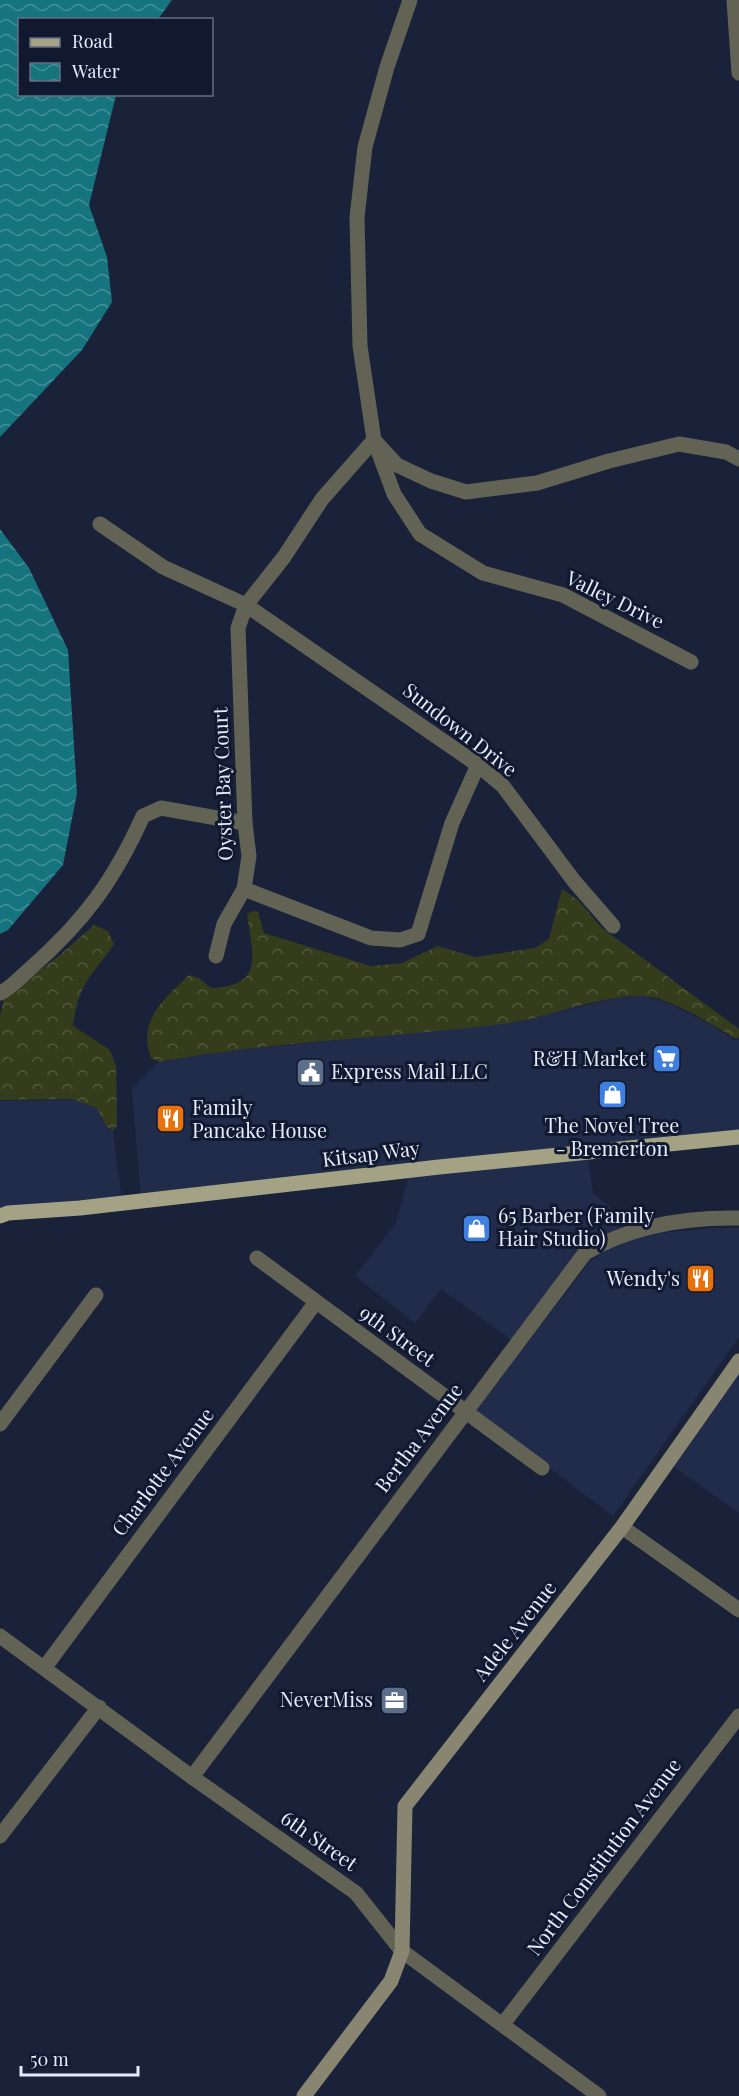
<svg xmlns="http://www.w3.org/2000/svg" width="739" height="2096" viewBox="0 0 739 2096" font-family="'Playfair Display',serif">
  <defs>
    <pattern id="forest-crowns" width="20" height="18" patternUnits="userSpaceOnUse" patternTransform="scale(1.5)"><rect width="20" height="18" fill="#353c1b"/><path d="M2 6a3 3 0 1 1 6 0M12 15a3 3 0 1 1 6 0" fill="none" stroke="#52583d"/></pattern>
    <pattern id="water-waves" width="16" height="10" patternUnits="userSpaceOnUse" patternTransform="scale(1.5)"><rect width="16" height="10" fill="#15747e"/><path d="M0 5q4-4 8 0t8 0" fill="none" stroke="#428f98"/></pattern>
  </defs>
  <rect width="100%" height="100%" fill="#1a223a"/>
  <g fill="#212c4a">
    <path d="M643,996L666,1002L710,1024L735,1041L739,1040V1132L141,1198L132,1089L159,1062L229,1051L522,1021L611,999Z"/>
    <path d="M109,1099L122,1202L0,1209V1101Z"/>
    <path d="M588,1156L593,1193L635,1227L602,1239L514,1342L441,1289L415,1323L355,1276L396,1223L409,1174Z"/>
    <path d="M710,1228H739V1337L613,1516L475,1412L590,1261L606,1250L641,1235Z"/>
    <path d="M739,1374V1513L673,1466Z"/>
  </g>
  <g fill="url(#forest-crowns)">
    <path d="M562,889L578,900L602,928L739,1029V1037L736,1039C712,1025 669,996 641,996C595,996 549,1018 503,1024C389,1038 272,1041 159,1062L151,1058C137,1020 164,999 189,975L199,978L211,988C266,986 252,954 247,914L253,911L258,912L264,933L371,966L402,963L438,946L475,957L535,948L549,939Z"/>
    <path d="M94,925L108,931L114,944C91,978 79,981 73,1026L110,1050L116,1066L117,1126L113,1130L107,1127L97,1108L72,1099L0,1100V1016L4,998L60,955Z"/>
  </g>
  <g fill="url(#water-waves)">
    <path d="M0,0H172L158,19L20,20V94L116,95L89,205L107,257L112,302L82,350L0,437Z"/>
    <path d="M0,529L29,568L68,650L77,793L63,865L8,930L0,934Z"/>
  </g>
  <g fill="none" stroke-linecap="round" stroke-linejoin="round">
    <g stroke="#636355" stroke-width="15">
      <path d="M410,0L387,67L365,147L357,217L360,346L374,440L397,465L431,481L466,492L537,483L609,461L679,444L726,452L739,459"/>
      <path d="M100,524L163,567L246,605L478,765L503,786L574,881L613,926"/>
      <path d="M244,889L371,938L400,940L418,934L452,823L478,765"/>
      <path d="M216,956L224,924L244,889L249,856L245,823L238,628L246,605L284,557L322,499L374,440L394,494L420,534L483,573L563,595L691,662"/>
      <path d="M0,993C12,988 22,975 32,967C85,920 114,880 143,816L161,808L245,823"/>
      <path d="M257,1258L542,1468"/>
      <path d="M0,1424L96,1295"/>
      <path d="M622,1527L739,1610"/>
      <path d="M0,1636L192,1777L356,1893L402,1951"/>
      <path d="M45,1667L316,1302"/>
      <path d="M192,1777L585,1253C631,1226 685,1217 739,1218"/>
      <path d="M0,1836L99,1707"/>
      <path d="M503,2024L739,1716"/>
    </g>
    <g stroke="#636355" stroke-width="15">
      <path d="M734,0L739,73"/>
      <path d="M402,1951L599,2096"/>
    </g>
    <path stroke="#888670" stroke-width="15" d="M304,2096L391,1981L402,1951L405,1806L622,1527L739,1361"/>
    <path stroke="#a4a285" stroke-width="15" d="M0,1216L8,1213L80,1208L439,1167L739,1137"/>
  </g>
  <defs>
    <symbol id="supermarket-square" viewBox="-11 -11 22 22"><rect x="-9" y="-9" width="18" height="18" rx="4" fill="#3f7fe0" stroke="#111930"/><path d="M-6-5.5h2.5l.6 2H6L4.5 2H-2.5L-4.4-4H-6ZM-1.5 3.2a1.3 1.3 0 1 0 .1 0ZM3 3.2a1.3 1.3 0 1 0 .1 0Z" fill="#fff"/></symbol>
    <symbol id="civic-square" viewBox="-11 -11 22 22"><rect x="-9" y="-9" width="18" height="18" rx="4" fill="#5c6f8a" stroke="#111930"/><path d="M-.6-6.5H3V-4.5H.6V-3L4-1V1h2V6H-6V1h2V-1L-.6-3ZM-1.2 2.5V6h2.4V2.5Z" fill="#fff"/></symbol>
    <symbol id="shop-square" viewBox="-11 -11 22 22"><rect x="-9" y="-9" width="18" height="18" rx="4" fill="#3f7fe0" stroke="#111930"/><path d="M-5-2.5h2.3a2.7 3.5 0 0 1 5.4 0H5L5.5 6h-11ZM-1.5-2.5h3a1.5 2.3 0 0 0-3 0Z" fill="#fff"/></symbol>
    <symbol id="restaurant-square" viewBox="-11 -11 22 22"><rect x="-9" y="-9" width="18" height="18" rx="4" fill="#e8710a" stroke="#111930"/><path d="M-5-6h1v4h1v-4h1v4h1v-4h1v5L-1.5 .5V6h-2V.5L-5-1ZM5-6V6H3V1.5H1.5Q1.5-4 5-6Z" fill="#fff"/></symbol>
    <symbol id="office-square" viewBox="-11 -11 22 22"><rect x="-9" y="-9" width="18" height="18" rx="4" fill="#5c6f8a" stroke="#111930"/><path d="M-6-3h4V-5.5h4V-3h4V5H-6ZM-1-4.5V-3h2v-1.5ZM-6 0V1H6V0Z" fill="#fff"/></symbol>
  </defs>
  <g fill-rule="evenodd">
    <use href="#supermarket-square" x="650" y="1042" width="33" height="33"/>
    <use href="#civic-square" x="294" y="1056" width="33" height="33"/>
    <use href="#shop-square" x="596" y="1078" width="33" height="33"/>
    <use href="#restaurant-square" x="154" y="1102" width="33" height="33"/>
    <use href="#shop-square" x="460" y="1212" width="33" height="33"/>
    <use href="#restaurant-square" x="684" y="1262" width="33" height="33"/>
    <use href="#office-square" x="378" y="1684" width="33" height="33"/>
  </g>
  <g text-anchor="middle" stroke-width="6" stroke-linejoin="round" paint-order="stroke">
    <g font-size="20" fill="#e5ecfd" stroke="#111930">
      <text transform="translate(615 600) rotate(26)" y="7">Valley Drive</text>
      <text transform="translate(460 730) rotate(38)" y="7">Sundown Drive</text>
      <text transform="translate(223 784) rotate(-92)" y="7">Oyster Bay Court</text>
      <text transform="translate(371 1154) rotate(-7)" y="7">Kitsap Way</text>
      <text transform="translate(397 1336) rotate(36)" y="7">9th Street</text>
      <text transform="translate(419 1438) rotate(-53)" y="7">Bertha Avenue</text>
      <text transform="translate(163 1472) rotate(-53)" y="7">Charlotte Avenue</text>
      <text transform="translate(515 1631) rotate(-52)" y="7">Adele Avenue</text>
      <text transform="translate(319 1841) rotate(35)" y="7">6th Street</text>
      <text transform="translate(604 1857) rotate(-53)" y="7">North Constitution Avenue</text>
    </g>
    <g font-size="20" fill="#e5ecfd" stroke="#111930" text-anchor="end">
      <text x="646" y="1066">R&amp;H Market</text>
      <text x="331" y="1079" text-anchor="start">Express Mail LLC</text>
      <text x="192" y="1115" text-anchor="start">Family<tspan x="192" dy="23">Pancake House</tspan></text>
      <text x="612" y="1133" text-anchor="middle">The Novel Tree<tspan x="612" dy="23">- Bremerton</tspan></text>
      <text x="498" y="1223" text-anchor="start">65 Barber (Family<tspan x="498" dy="23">Hair Studio)</tspan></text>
      <text x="680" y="1286">Wendy's</text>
      <text x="373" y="1707">NeverMiss</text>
    </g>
  </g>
  <rect x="18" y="18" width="195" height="78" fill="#111930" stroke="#666d82" stroke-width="1.5"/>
  <rect x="30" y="38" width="30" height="9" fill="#a4a285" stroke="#666d82" stroke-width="1.5"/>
  <text x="72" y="48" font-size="18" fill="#e5ecfd">Road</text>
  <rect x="30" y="63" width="30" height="18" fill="url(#water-waves)" stroke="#666d82" stroke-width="1.5"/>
  <text x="72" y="78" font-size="18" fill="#e5ecfd">Water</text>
  <path d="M21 2066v9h117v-9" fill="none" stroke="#e5ecfd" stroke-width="3"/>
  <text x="30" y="2066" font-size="18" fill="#e5ecfd" stroke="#111930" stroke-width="4.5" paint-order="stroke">50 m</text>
</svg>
